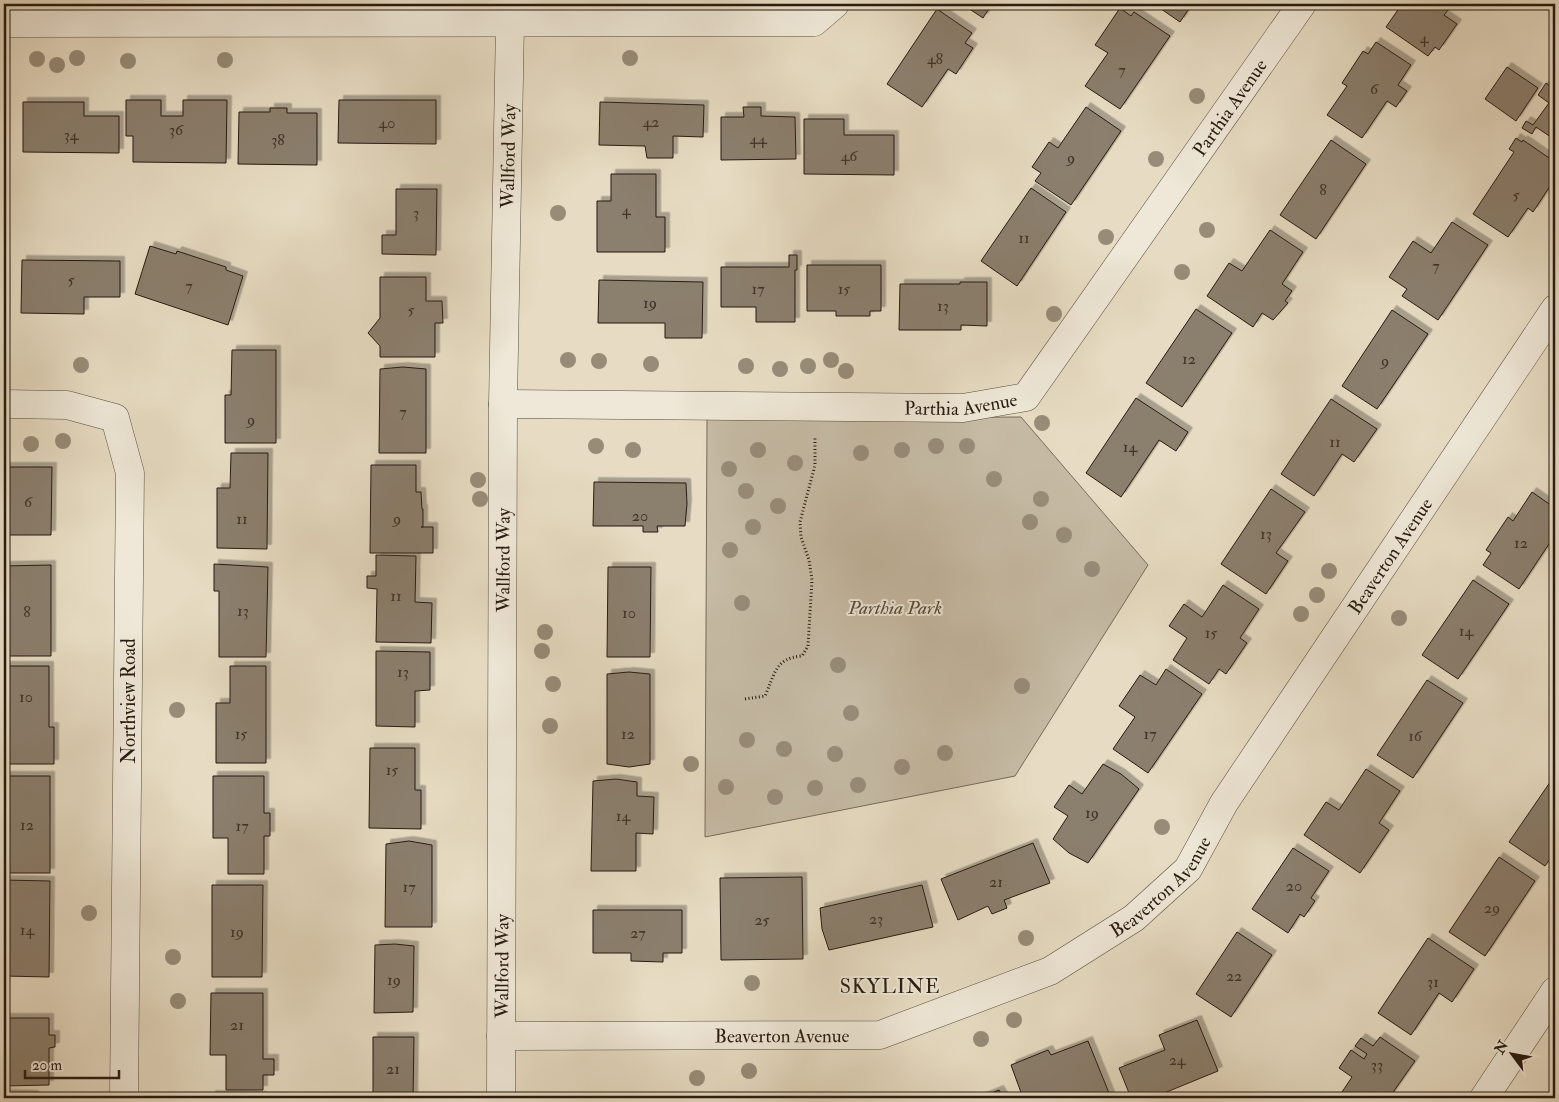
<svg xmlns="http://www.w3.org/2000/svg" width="1559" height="1102" viewBox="0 0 1559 1102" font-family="'IM FELL Double Pica',serif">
  <defs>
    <filter id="shadow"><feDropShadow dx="4.5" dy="-4.5" stdDeviation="0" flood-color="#0004"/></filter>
  </defs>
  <rect width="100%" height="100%" fill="#e7dcc3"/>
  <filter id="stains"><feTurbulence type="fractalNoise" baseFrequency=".004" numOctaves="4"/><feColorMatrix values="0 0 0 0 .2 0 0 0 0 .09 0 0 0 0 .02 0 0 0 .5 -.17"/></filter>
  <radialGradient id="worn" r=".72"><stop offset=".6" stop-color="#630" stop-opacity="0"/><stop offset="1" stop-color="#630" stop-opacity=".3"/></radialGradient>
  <path fill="#c6bba5" stroke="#766b5b" d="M1021,417L1148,565L1015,776L705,837L707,419Z"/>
  <g fill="#8b7f6e" stroke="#271b11" filter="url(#shadow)">
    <path d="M962,4H992L983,18Z"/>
    <path d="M1154,4H1192L1180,22Z"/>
    <path d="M1402,4H1453L1444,15L1457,24L1439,50L1435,47L1428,56L1386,27Z"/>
    <path d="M1120,8L1131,16L1134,12L1170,36L1120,109L1085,86L1108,53L1095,45Z"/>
    <path d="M937,9L972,33L965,43L973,48L956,74L948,69L922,107L887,84Z"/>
    <path d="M1376,42L1411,65L1398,85L1407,91L1396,107L1387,101L1362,138L1327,115L1347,86L1342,83L1363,51L1368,54Z"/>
    <path d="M1507,67L1538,88L1516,121L1485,99Z"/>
    <path d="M1546,83L1555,90V140L1536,127L1532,134L1522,128L1526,121L1533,125L1549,103L1538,95Z"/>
    <path d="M126,100H161V116H183V100H227L226,163L133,162V136H126Z"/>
    <path d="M339,100H436V144L338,143Z"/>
    <path d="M23,102H84V116H119V153L23,152Z"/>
    <path d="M600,102L704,105L703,137L673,136V158H647L645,146L599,145Z"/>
    <path d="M743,107H761V116L795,117L796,159L721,160V117H744Z"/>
    <path d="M1086,107L1121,131L1071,205L1035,181L1041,173L1032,167L1049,142L1058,148Z"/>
    <path d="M270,108H287V113H317V165L238,164L239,112H270Z"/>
    <path d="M804,119H844V135H894V175L804,174Z"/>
    <path d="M1516,138L1522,142L1523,140L1555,162V168L1550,176L1554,180L1533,212L1528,208L1508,237L1473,214L1514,152L1509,149Z"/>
    <path d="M1331,140L1366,164L1316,239L1280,215Z"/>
    <path d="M611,174H656V217H665V252H597V201H611Z"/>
    <path d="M1031,188L1066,212L1017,286L981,261Z"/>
    <path d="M396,189H437L436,255L382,254V235H396Z"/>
    <path d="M1452,222L1488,245L1438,320L1402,296L1407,289L1389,277L1413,241L1431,253Z"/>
    <path d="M1270,230L1303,252L1282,284L1292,291L1285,301L1288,303L1273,320L1262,313L1253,327L1207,296L1229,263L1242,271Z"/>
    <path d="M150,246L176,254L177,251L226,267V270L243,276L228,325L135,294Z"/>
    <path d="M789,255H797V270H795V322H756V307H721V267H789Z"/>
    <path d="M22,260L120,261V297H84V314L21,313Z"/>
    <path d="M807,265H881V311H870V316H836V311H807Z"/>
    <rect x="4" y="267" width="1" height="51"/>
    <path d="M380,277H426V301H442L443,323H435V357H380V346L368,333L380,318Z"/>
    <path d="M599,280L703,282L702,338H665V323H598Z"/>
    <path d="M960,282H987V326L961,325V330H899L900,284H960Z"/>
    <path d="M1196,309L1232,333L1182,407L1146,383Z"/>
    <path d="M1392,310L1428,334L1377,409L1342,386Z"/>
    <path d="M232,350H276V443H225V395H231Z"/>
    <path d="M403,367L426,369V453H379L380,369Z"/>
    <path d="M1136,398L1188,432L1176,451L1159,440L1121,497L1086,473Z"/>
    <path d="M1331,399L1377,429L1354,462L1342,454L1314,496L1281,474Z"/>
    <path d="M231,453H268L267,549L217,548V488H230Z"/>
    <path d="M371,465H416V492H421L422,509H423V527H421H433V553H370Z"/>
    <path d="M4,467H52L51,535H4Z"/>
    <path d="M594,482L686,483L687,504L685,526H657L658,532H643V526H593Z"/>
    <path d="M1271,489L1305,512L1276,553L1288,561L1266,594L1221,564Z"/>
    <path d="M1532,492L1555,508V535L1519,589L1483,565L1491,553L1486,550L1508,517L1513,521Z"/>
    <path d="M376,555L416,556L415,602L432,603L431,643L376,642L377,589L367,588V576H376Z"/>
    <path d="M214,564L268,567L266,657H219V591H214Z"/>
    <path d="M51,565V656H4V566Z"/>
    <path d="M608,567H651L650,657H607Z"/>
    <path d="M1473,580L1509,604L1458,679L1422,655Z"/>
    <path d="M1223,585L1259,609L1240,638L1247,643L1226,674L1219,669L1209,684L1173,660L1187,638L1169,626L1184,604L1202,617Z"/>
    <path d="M376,651L430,652V690L415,691V727L376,726Z"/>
    <path d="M4,666H49V727H54V764H4Z"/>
    <path d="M230,666H266V763H216V703H230Z"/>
    <path d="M1166,669L1202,694L1148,773L1113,749L1135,717L1119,706L1140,675L1156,685Z"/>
    <path d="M629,672L650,674V764L629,767L607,764V674Z"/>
    <path d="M1427,680L1463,703L1413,778L1377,755Z"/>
    <path d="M370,748H415V790H421V829L369,828Z"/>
    <path d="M1103,764L1121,774L1139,789L1088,863L1069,853L1053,839L1068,816L1054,807L1069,785L1082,794Z"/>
    <path d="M1366,769L1400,791L1379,823L1389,830L1360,873L1304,835L1326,802L1339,810Z"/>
    <path d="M1555,775V852L1545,866L1509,842Z"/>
    <rect x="4" y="776" width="46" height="97"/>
    <path d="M213,776H264V813H270V836H264V874H228V838H213Z"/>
    <path d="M616,779L637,782V796L654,797L653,834L636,833V871H591L593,781Z"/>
    <path d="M409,841L432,845V927H385L386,844Z"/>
    <path d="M1033,843L1050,883L1004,900L1007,908L992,914L988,906L958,920L941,879Z"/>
    <path d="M1293,848L1329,871L1311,898L1315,901L1304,917L1300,914L1288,933L1252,909Z"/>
    <path d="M1499,857L1535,881L1485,956L1449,932Z"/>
    <path d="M802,877L803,959L721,960L720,878Z"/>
    <path d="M4,880L50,881L49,977L4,976Z"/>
    <path d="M212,885H263L262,977H212Z"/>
    <path d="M922,885L933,927L829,950L822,929L820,908Z"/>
    <path d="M593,910H682V953H663V962L631,961V953H593Z"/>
    <path d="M1237,932L1272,955L1231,1017L1196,994Z"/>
    <path d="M1428,938L1474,969L1452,1002L1439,993L1411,1035L1378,1013Z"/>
    <path d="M395,944L414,946L413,1012L374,1013L375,945Z"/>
    <path d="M211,993H263V1059H274V1075H263V1090H226V1055H210Z"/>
    <path d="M4,1018H49V1035H55V1047L49,1048V1085L4,1086Z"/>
    <path d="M1197,1020L1218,1071L1152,1098H1131L1119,1068L1165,1050L1159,1035Z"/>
    <path d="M373,1037H414L413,1098H373Z"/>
    <path d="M1380,1037L1415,1061L1389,1098H1338L1352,1077L1339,1068L1351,1050L1364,1059L1367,1054L1355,1046L1361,1038L1373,1046Z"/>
    <path d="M1088,1041L1111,1098H1023L1011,1065L1048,1050L1051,1055Z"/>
    <path d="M999,1090L1004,1098H979Z"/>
    <path d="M4,1094L34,1095V1098H4Z"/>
    <path d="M211,1095L262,1096V1098H211Z"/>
  </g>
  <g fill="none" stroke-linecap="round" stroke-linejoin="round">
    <defs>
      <g id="street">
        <path d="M4,23L814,22L835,4"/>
        <path d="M4,404L67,405L115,418L130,473L124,1098"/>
        <path id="s1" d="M503,404L963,408L1026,397L1302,4"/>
        <path id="s2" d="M501,1036L880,1035L1050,971L1134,918L1188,869L1224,803L1555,309"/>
        <path id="s3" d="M501,1098L503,404L510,23"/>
        <path d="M1484,1098L1555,991"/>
      </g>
    </defs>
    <use href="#street" stroke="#574b3e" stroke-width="29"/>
    <path stroke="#271b11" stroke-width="3" stroke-dasharray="1 2.5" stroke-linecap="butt" d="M745,699L765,696C775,674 775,658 802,656L808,646L812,580L809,560L801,537L800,522L815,465V437"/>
    <use href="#street" stroke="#efe8d8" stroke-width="28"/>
  </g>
  <g fill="#988c79">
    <circle cx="77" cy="58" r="8"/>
    <circle cx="630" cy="58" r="8"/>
    <circle cx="37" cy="59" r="8"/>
    <circle cx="225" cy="60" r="8"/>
    <circle cx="128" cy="61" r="8"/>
    <circle cx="57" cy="65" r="8"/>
    <circle cx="1197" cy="96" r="8"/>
    <circle cx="1156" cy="159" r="8"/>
    <circle cx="558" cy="213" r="8"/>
    <circle cx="1207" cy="230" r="8"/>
    <circle cx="1106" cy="237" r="8"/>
    <circle cx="1182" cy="272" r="8"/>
    <circle cx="1054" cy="314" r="8"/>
    <circle cx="568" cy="360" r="8"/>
    <circle cx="831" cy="360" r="8"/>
    <circle cx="599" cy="361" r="8"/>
    <circle cx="651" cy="364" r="8"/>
    <circle cx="81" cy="365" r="8"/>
    <circle cx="746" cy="366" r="8"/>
    <circle cx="808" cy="366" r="8"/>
    <circle cx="780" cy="369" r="8"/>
    <circle cx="846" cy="371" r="8"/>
    <circle cx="1042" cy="423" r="8"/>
    <circle cx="63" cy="441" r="8"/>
    <circle cx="31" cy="444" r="8"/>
    <circle cx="596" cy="446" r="8"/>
    <circle cx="936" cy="446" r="8"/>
    <circle cx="967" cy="446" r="8"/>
    <circle cx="633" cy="450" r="8"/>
    <circle cx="758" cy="450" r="8"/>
    <circle cx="902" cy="450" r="8"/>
    <circle cx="861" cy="453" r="8"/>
    <circle cx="795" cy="463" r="8"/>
    <circle cx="729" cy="469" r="8"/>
    <circle cx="994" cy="479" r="8"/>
    <circle cx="478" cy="480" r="8"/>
    <circle cx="746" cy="491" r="8"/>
    <circle cx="480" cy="499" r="8"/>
    <circle cx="1041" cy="499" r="8"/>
    <circle cx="778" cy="506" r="8"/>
    <circle cx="1030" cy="522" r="8"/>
    <circle cx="753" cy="527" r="8"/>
    <circle cx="1064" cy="535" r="8"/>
    <circle cx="730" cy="550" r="8"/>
    <circle cx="1092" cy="569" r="8"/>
    <circle cx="1329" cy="571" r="8"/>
    <circle cx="1317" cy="595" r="8"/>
    <circle cx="742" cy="603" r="8"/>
    <circle cx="1301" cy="614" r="8"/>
    <circle cx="1399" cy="618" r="8"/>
    <circle cx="545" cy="632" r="8"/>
    <circle cx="542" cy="651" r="8"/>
    <circle cx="838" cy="665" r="8"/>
    <circle cx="553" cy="684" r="8"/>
    <circle cx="1022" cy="686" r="8"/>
    <circle cx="177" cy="710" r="8"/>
    <circle cx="851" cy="713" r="8"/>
    <circle cx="550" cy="726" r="8"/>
    <circle cx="747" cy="740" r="8"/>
    <circle cx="784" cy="749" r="8"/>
    <circle cx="945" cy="753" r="8"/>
    <circle cx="835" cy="754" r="8"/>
    <circle cx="691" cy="764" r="8"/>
    <circle cx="902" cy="767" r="8"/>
    <circle cx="858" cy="785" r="8"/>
    <circle cx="726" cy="787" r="8"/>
    <circle cx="815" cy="788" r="8"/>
    <circle cx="775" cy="797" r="8"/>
    <circle cx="1162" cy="827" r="8"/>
    <circle cx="89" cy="913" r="8"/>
    <circle cx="1026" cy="938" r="8"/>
    <circle cx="173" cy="957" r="8"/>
    <circle cx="752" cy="983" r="8"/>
    <circle cx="178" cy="1001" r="8"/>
    <circle cx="1014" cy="1020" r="8"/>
    <circle cx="981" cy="1039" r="8"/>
    <circle cx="749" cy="1071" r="8"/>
    <circle cx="697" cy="1078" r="8"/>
  </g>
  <g text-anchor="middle" stroke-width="4" stroke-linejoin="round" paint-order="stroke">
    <g font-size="16" fill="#403428">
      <text x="1424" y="43">4</text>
      <text x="935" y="64">48</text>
      <text x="1122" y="75">7</text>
      <text x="1374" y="94">6</text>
      <text x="651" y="127">42</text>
      <text x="387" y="128">40</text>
      <text x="176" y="135">36</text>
      <text x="71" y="140">34</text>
      <text x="758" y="144">44</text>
      <text x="278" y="145">38</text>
      <text x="849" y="161">46</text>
      <text x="1071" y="163">9</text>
      <text x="1323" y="195">8</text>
      <text x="1516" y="200">5</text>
      <text x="626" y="215">4</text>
      <text x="416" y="218">3</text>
      <text x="1024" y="243">11</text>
      <text x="1436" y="271">7</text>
      <text x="71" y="285">5</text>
      <text x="189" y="291">7</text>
      <text x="758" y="294">17</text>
      <text x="844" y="294">15</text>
      <text x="650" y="308">19</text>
      <text x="943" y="311">13</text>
      <text x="411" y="315">5</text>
      <text x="1189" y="364">12</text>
      <text x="1385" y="366">9</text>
      <text x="403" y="417">7</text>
      <text x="251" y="425">9</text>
      <text x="1335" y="447">11</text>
      <text x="1130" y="452">14</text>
      <text x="28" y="507">6</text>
      <text x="640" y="521">20</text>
      <text x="242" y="524">11</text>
      <text x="397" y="524">9</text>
      <text x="1266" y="539">13</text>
      <text x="1521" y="548">12</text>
      <text x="396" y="601">11</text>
      <text x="243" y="616">13</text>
      <text x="27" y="617">8</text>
      <text x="629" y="618">10</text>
      <text x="1466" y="636">14</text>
      <text x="1211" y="638">15</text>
      <text x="403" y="677">13</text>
      <text x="26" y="702">10</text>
      <text x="241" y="739">15</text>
      <text x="628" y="739">12</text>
      <text x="1150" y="739">17</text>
      <text x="1415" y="741">16</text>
      <text x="392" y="775">15</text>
      <text x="1092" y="818">19</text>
      <text x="623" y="821">14</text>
      <text x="27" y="830">12</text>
      <text x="242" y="831">17</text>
      <text x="996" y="887">21</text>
      <text x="1294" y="891">20</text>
      <text x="409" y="892">17</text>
      <text x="1492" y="913">29</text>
      <text x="876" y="924">23</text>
      <text x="762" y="925">25</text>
      <text x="27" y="935">14</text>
      <text x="237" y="937">19</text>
      <text x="638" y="938">27</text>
      <text x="1234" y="981">22</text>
      <text x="394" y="985">19</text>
      <text x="1433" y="987">31</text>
      <text x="237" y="1030">21</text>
      <text x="1177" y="1065">24</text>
      <text x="1377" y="1070">33</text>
      <text x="393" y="1074">21</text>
    </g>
    <g font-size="19" fill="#271b11" stroke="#efe8d8">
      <text dy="7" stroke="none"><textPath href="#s1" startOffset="878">Parthia Avenue</textPath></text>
      <text dy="7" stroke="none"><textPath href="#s3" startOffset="942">Wallford Way</textPath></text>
      <text dy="7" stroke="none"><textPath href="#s1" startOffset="458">Parthia Avenue</textPath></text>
      <text dy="7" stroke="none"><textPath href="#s2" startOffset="1106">Beaverton Avenue</textPath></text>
      <text dy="7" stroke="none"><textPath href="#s3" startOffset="538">Wallford Way</textPath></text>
      <text transform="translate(128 701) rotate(-90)" y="7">Northview Road</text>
      <text dy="7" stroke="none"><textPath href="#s2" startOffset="701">Beaverton Avenue</textPath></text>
      <text dy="7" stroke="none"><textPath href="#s3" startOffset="132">Wallford Way</textPath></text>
      <text dy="7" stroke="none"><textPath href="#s2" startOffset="281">Beaverton Avenue</textPath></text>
    </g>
    <g font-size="19" font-style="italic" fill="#574b3d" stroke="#efe8d8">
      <text x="895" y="614">Parthia Park</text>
    </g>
    <g font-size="20" letter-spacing="1" fill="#271b11" stroke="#efe8d8">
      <text x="890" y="993">SKYLINE</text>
    </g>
  </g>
  <rect width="1559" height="1102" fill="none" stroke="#e7dcc3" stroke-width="20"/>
  <rect x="5" y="5" width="1549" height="1092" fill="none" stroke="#271b11" stroke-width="2.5"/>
  <rect x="10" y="10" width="1539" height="1082" fill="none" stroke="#271b11"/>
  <g transform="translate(1512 1054) rotate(302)" stroke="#efe8d8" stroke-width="4" paint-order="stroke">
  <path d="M0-4L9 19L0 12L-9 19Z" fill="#271b11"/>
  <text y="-8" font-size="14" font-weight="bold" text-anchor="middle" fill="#271b11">N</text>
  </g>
  <path d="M25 1070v8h94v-8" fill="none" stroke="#271b11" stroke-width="2.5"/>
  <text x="32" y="1070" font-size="15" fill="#271b11" stroke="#efe8d8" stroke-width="4" paint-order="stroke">20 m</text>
  <rect width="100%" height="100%" filter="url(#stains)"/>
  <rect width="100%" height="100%" fill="url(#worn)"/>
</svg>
